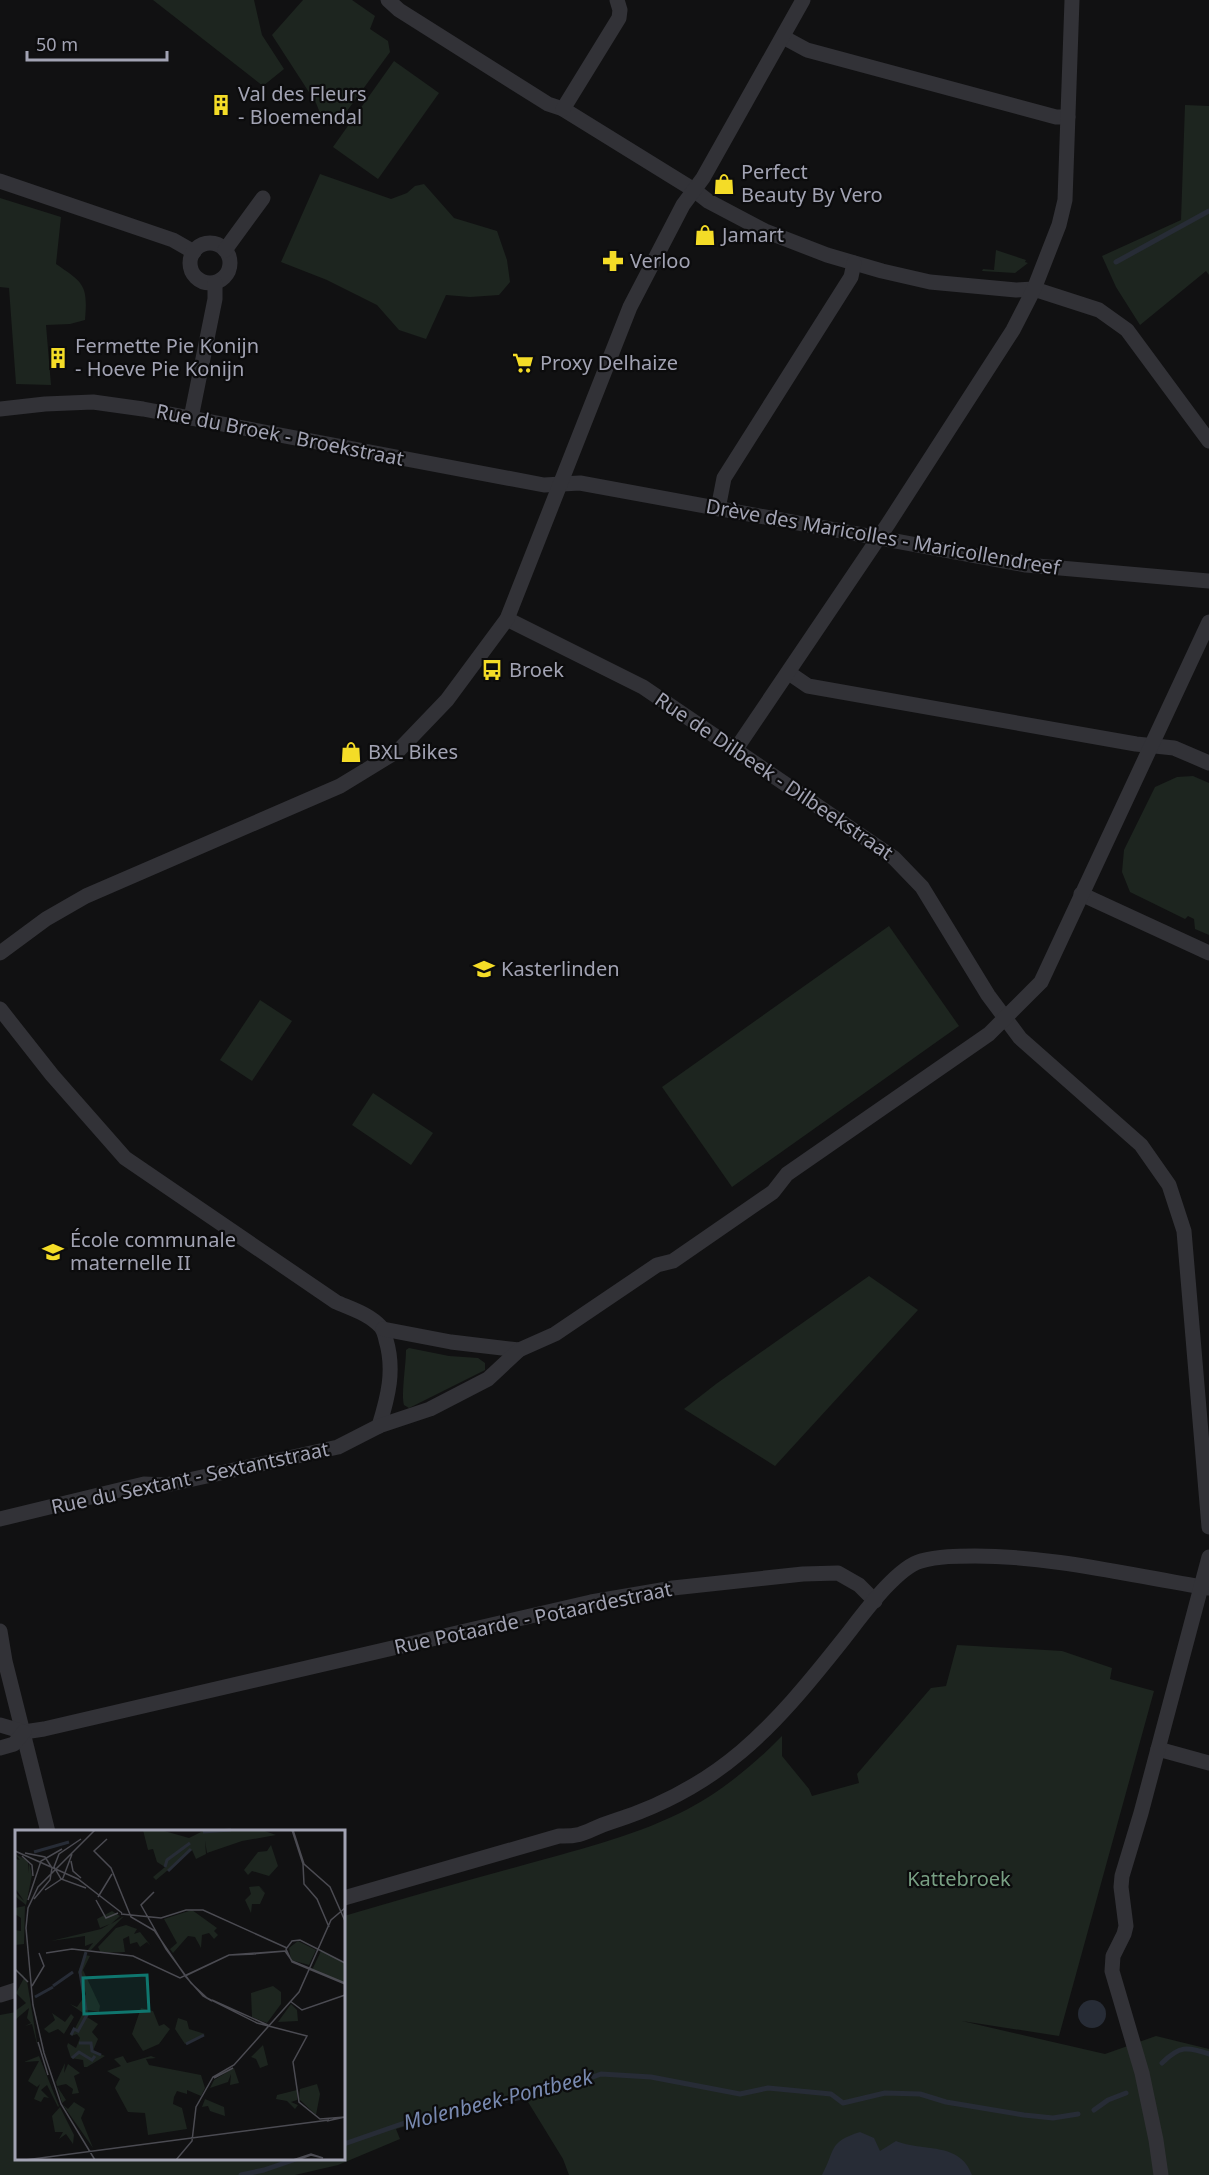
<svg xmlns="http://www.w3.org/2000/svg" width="1209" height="2175" viewBox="0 0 1209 2175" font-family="'Noto Sans',sans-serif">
  <rect width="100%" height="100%" fill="#111112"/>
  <g fill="#1d251f">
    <path d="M153,0H254L262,35L284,69L263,86Z"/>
    <path d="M303,0H352L375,16L370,29L388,41L390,52L347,111L322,118L316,103L272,35Z"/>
    <path d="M394,61L439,93L378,179L333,147Z"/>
    <path d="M1185,105L1209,106V275L1206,271L1140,325L1116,287L1102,256L1181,220Z"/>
    <path d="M320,174L391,199L407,193L415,186L424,184L454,218L497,231L507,260L510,282L499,295L470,297L446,295L426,339L399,330L377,305L327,280L281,262Z"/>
    <path d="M0,198L61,217L56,264C84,283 88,285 85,320L70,324L46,325L51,385L16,384L9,288L0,287Z"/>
    <path d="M996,250L1026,260L1025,262L1028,263L1015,273L982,271L983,269L994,270Z"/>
    <path d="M1193,776L1209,783V935L1195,929L1194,919L1188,916L1185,919L1130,892L1122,872L1124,850L1155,787L1177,777Z"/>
    <path d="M889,926L959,1026L732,1187L662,1087Z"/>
    <path d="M260,1000L292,1021L252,1081L220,1060Z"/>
    <path d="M373,1093L433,1133L411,1165L352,1125Z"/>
    <path d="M869,1276L918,1310L775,1466L684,1409L716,1384Z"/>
    <path d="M409,1348L449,1356L478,1358L485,1363V1370L409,1408L404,1405C401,1394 406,1365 406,1350Z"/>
    <path d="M957,1645L1062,1651L1112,1668L1110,1679L1154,1691L1059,2036L962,2021L1105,2054L1156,2036L1209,2049V2175H569L563,2159L525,2097L487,2103L396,2129L400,2139L338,2165L295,2175H0V2015L16,2012V2158H344V1916C402,1899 461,1882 520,1866C573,1851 629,1838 680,1813C717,1795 753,1766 782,1736V1756L809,1789L812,1796L859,1783L857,1774L931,1688L946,1686Z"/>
  </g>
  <g fill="#272c36">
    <circle cx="1092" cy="2014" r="14"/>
    <path d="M860,2132L874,2138L880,2151L896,2141C922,2152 960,2141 972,2175H822C836,2149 828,2142 860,2132Z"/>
  </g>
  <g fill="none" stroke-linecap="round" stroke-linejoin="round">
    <g stroke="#272c36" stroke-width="5">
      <path d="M1116,262L1209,211"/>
      <path d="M1162,2063C1179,2046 1187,2046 1209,2054"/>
      <path d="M1094,2110L1108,2100L1126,2093"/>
      <path d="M344,2144L413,2120L560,2089L601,2074L651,2077L740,2094L768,2088L831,2094L843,2103L885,2093L920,2094L946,2102L1024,2115L1053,2118L1078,2114"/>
      <path d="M241,2175L264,2170L299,2158"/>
    </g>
    <g stroke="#323237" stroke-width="15">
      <path d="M388,0L399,10L548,104L563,109L694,190L708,201L765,231L827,255L882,271L930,282L1016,290L1034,289L1099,310L1127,330L1209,441"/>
      <path d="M783,37L807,50L1056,117H1068"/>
      <path d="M563,109L619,18L620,10L617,0"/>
      <path d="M0,181L173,240L194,252"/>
      <circle cx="210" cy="263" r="20"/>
      <path d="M225,250L263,198"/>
      <path d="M0,409L45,404L93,402L143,409L544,485L580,483L1026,565L1209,581"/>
      <path d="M191,418L215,299V283"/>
      <path d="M718,509L724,478L851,277L854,263"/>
      <path d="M507,619L643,687L894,858L922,887L988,995L1020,1038L1141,1145L1169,1185L1184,1231L1209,1527"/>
      <path d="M789,673L808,686L1136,744L1174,748L1209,763"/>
      <path d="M736,749L888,524L1013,330L1034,289L1059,225L1065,200L1072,0"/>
      <path d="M1081,894L1209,953"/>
      <path d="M0,953L46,919L86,896L340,786L399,750L447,700L507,619L630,307L683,205L703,178L803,0"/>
      <path d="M0,1009L52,1075L125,1158L336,1302C352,1309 369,1314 381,1327C384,1331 385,1335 386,1340C395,1370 388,1397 379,1426"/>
      <path d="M383,1329L451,1342L519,1350"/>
      <path d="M0,1519L144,1484L166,1485L338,1447L379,1426L430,1409L488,1379L519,1350L555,1334L657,1265L673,1261L773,1192L787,1174L989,1034L1041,982L1209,622"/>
      <path d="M0,1631L5,1661L48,1832"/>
      <path d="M0,1725L24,1732L44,1729L591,1602L673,1588L803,1574L838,1573L859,1585L875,1601"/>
      <path d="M0,1748L14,1744L24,1732"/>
      <path d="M1158,1749L1209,1763"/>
      <path d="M344,1898L559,1836C586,1837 588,1829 611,1822C720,1788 773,1728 842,1641C859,1620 895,1568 921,1561C939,1556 957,1556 975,1556C1054,1556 1132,1576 1209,1588"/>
      <path d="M0,1995L16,1990"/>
      <path d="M1161,2175L1156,2140L1142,2073L1112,1971L1113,1956L1124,1934L1126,1926L1121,1887L1122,1876L1141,1813L1209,1557"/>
    </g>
  </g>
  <defs>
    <symbol id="building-bare" viewBox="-9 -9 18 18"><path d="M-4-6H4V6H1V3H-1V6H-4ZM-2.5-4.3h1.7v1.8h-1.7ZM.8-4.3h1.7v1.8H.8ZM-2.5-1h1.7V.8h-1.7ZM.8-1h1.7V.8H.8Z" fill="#f4dc27" stroke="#0c0c0d" stroke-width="2.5" paint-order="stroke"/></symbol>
    <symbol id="shop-bare" viewBox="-9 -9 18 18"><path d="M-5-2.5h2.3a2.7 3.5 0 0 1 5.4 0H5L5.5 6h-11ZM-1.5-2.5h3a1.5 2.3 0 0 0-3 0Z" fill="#f4dc27" stroke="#0c0c0d" stroke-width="2.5" paint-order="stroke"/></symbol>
    <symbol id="pharmacy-bare" viewBox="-9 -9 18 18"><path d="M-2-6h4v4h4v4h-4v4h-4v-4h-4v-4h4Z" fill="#f4dc27" stroke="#0c0c0d" stroke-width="2.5" paint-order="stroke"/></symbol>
    <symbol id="supermarket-bare" viewBox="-9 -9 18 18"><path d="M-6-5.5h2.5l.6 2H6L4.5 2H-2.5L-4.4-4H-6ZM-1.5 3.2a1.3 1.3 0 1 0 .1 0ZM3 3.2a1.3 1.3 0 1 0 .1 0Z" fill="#f4dc27" stroke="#0c0c0d" stroke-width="2.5" paint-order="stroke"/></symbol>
    <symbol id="bus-bare" viewBox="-9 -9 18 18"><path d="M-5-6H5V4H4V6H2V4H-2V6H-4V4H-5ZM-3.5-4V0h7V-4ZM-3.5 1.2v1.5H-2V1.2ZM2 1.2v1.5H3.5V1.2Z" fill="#f4dc27" stroke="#0c0c0d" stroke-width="2.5" paint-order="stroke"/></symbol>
    <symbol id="school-bare" viewBox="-9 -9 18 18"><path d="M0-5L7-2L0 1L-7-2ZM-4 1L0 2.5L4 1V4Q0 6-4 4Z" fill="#f4dc27" stroke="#0c0c0d" stroke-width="2.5" paint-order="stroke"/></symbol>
  </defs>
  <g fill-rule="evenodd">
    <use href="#building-bare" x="206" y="90" width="30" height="30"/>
    <use href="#shop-bare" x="709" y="169" width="30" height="30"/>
    <use href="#shop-bare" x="690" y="220" width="30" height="30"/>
    <use href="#pharmacy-bare" x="598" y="246" width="30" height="30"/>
    <use href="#building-bare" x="43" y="343" width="30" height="30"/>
    <use href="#supermarket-bare" x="508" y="348" width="30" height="30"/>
    <use href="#bus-bare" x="477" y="655" width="30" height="30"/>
    <use href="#shop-bare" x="336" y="737" width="30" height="30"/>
    <use href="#school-bare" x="469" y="954" width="30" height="30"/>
    <use href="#school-bare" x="38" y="1237" width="30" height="30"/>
  </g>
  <g text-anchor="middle" stroke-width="4.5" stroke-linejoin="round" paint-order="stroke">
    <g font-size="20" fill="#a2a3b3" stroke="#0c0c0d" text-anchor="start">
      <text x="238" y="101">Val des Fleurs<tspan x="238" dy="23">- Bloemendal</tspan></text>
      <text x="741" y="179">Perfect<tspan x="741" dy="23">Beauty By Vero</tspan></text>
      <text x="722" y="242">Jamart</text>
      <text x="630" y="268">Verloo</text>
      <text x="75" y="353">Fermette Pie Konijn<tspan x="75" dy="23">- Hoeve Pie Konijn</tspan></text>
      <text x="540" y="370">Proxy Delhaize</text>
      <text x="509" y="677">Broek</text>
      <text x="368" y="759">BXL Bikes</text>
      <text x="501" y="976">Kasterlinden</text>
      <text x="70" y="1247">École communale<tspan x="70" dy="23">maternelle II</tspan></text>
    </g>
    <g font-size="20" fill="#a2a3b3" stroke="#0c0c0d">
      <text transform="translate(280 435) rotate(11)" y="7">Rue du Broek - Broekstraat</text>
      <text transform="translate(883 537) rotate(10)" y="7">Drève des Maricolles - Maricollendreef</text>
      <text transform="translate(774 776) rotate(34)" y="7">Rue de Dilbeek - Dilbeekstraat</text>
      <text transform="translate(190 1478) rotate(-12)" y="7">Rue du Sextant - Sextantstraat</text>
      <text transform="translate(533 1618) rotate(-12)" y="7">Rue Potaarde - Potaardestraat</text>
    </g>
    <g font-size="20" fill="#789f83" stroke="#0c0c0d">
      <text x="959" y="1886">Kattebroek</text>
    </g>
    <g font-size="21" font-style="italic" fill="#7889b0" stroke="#0c0c0d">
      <text transform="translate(498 2100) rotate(-14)" y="7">Molenbeek-Pontbeek</text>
    </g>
  </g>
  <g transform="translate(15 1830)">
    <rect width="330" height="330" fill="#111112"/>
    <path d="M128,0H146L174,8L190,0H247L261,5L227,11L192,23L190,11L191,24L181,29L177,20L141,50L138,47L150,37L142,32L138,19L133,20ZM256,15L263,36L254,46L237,41L233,45L229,40L243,22L252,21ZM0,24L13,31V43L14,32L17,45L11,75L0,66V62L9,71L0,58V29L5,30ZM244,56L250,62L245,58L250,63L245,74H237L236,83L230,70L236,64L234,57ZM10,76L9,114L0,115V100L6,101V88L0,84V78ZM177,80L202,98L199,101L203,105L199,109L194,103L187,105L186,118L180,107L173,106L158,123L155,119L162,113L149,89ZM97,81L105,86L96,94L109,86L76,120L72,121L78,113L70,116V106L36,111L86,99L95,94L85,98L82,89ZM111,95L122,99L119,104L125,102L136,116L132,112L125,117L122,112L115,114L114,106L108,109L110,122L86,123L83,117L101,98ZM283,111L301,120L294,135L276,130L274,118ZM306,121L330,133V153L297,140ZM70,125L75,126L68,140L85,176L84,182L73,180L72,187L83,194L77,202L83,209L78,221L90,226L72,237H69L68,230L56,228L52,216L53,213L61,218L65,208L62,204L56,206L68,183L55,174L62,177L71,164L63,142ZM0,140L8,145L12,151L23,218L17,194L10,196L16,193L12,188L14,178L0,190V181L11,173L1,163L9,148ZM258,156L266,162V174L252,193L237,187L236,163ZM276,174L282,180L283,191L263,192ZM126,178L138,181L144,196L149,194L155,199L144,214L128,221L117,204ZM37,183L50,192L56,184L59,187L49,204L43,199L34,203L29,199L40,190ZM163,188L172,191L174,199L190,204L170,214L160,199ZM248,215L253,235L245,238L241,229L236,227ZM24,226L44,276L43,277L32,255L26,260L34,268L29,267L26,272L19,269L25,254L22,257L13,251L24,231L9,232ZM108,226L112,233L136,226L141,228L131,229L134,235L186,245L190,258L186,266L172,260V264L162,261L159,267L158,274L167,278L172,299L133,305L130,283L113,282L100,258L105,249L92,241L106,236L99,229ZM50,233L49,243L53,234L65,243L59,246L64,263L57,264L58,259L51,254L42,256L51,270L47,273L41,252ZM219,238L224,253L215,255L216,244L213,252L195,258L199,250ZM302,254L305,264L301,285L284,269L285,259ZM282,260V270L276,272L283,275L280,279L272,271L261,269L262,265ZM190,269L209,277L210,286L195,281L193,276L187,277ZM59,272L70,279L66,288L78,318L48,275L53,279ZM45,277L59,305L58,314L51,304L44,309L48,302H40L37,286Z" fill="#1d251f"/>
    <path fill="none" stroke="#272c36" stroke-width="3" d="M188,2L216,0M19,22L54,12M150,37L152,30L175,13M153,41L176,19M38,156L58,142M20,167L38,157M71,180L65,142L71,122M56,205L59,199L63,201L73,183M64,213H76L77,221L86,225M171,214L189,205M57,228L64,222L77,230L80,226"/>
    <path fill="none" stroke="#4b4b52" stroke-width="1.5" d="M277,0L288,34L289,54L302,69L314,97M278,0L289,34L315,57L330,91M66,9L44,24L39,37L46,49L71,58M92,9L79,21L96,38L116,87L140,101M0,21L63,49L107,83M10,23L30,27L37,38L35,50L19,69M7,26L17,35L18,46M56,31L58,41L66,48M30,60L48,48L57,24M139,62L126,75L151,119L176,153L192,168L242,193L292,206L278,232L284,272L305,289L330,287M83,67L97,44M13,70L26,31L47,19M81,70L91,88L103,83M106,84L146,88L171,80H188L272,118M139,100L171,147L188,166L197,171M31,123L57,119L118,126L165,148L214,125L270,121L277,131L330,153M237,124L271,121M330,133L285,110L277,111L271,119L277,132L330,154M0,139L13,152M170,146L214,125L241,124M17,156L29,136L24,123M197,170L255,196M275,171L287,180L330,165M23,212L33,245M199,248L218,238M312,291L330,287M10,330L314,290M80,330L46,274L29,223L18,175L11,98L13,78L23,57L80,0M161,330L177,311L181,277L198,247L219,235L284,162L316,90L330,78M278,330L296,324L308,328L296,325L282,330"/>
    <path fill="#0f766e" fill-opacity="0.15" stroke="#0f766e" stroke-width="3" d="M132,145L134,181L69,184L68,148Z"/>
    <rect width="330" height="330" fill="none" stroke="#a2a3b3" stroke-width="3"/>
  </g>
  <path d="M27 51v9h140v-9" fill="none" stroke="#a2a3b3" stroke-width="3"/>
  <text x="36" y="51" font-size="18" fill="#a2a3b3" stroke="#0c0c0d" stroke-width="4.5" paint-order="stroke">50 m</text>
</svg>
